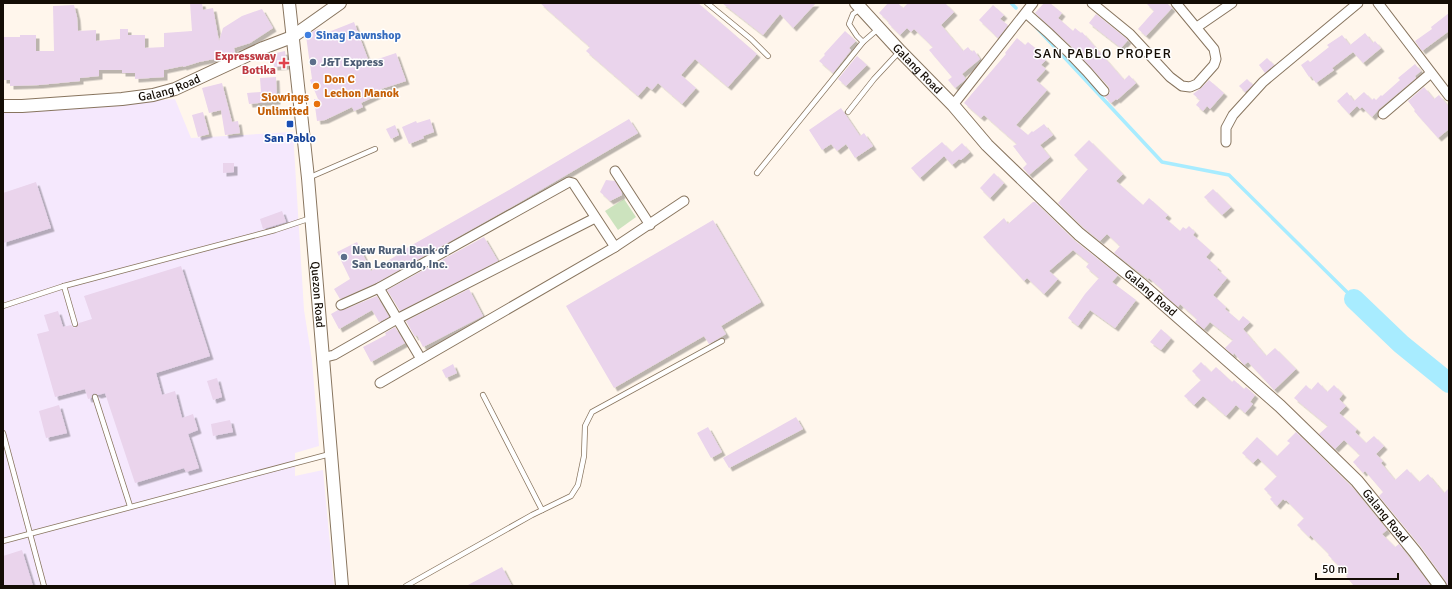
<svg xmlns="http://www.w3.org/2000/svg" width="1452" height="589" viewBox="0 0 1452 589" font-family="Signika,sans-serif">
  <defs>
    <filter id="shadow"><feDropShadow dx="3.5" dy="3.5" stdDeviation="0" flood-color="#0004"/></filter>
  </defs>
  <rect width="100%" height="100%" fill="#fff6ec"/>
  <path fill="#f5e8fd" d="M175,99L191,138L293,132L304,310L312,360L319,446L295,453V476L323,470L334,586H3V109L20,110Z"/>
  <path fill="#cce3be" d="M624,199L636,217L618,230L605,211Z"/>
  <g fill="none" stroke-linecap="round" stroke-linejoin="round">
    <g stroke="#a8ecff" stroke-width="3.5">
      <path d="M1011,3L1016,8"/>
      <path d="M1036,27L1162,162L1229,175L1354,299"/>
    </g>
    <path stroke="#a8ecff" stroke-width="20" d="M1354,299L1401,344L1449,383"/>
  </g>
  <g fill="#ead4ec" filter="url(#shadow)">
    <path d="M190,3H202L203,10L213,8L219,41L223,28L242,16L262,9L273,28L250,43L234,48L235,53L226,57L214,61V59L199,62L183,67V66L164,70V77L135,79V73H122V70H99V76L80,78V81L39,85L10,86V80H3V37H20V35H36V51H54L53,6L74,5L77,17L78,31L96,30V41L120,39V29H128V35H145V48L164,47V33L192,31Z"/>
    <path d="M540,3H698L757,54L728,87L695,59L681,75L696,88L682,104L658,83L652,90L647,86L638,96L586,51L590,47Z"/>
    <path d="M722,3H816L793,28L780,14L763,35Z"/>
    <path d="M888,3H898L903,8L908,3H945L954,12L941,25L963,51L968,47L972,52L974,50L980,59L962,74L966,79L965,80L955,88L948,80L952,77L929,50L933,47L914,29L911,32L907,28L900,35L888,23L889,22L879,13Z"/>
    <path d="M1044,3H1050L1062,13L1058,18L1073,31L1075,28L1081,33L1082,32L1124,80L1129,75L1136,83L1117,100L1116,99L1111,103L1105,97L1110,93L1109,87L1071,46L1035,13Z"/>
    <path d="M1146,3H1167L1172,8L1146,36L1138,29L1154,11Z"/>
    <path d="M993,5L1004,15L1000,19L1008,25L998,38L979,20Z"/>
    <path d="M1449,13V31L1422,51L1415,41L1432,29L1431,27Z"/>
    <path d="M1096,14L1128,40L1121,48L1089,23Z"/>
    <path d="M354,22L369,62L396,53L406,81L381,89L382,93L361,103L363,107L354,111L352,107L325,120L317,121L314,99H318L310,80L312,79L306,36L315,30L320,29L321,35Z"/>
    <path d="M845,31L856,41L849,48L851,50L833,73L819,61L825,55L824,54Z"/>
    <path d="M1365,33L1373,43L1375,41L1381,48L1363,63L1353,52L1332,68L1334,70L1316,83L1311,76L1309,77L1301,65L1308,60L1310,62L1329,47L1327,45L1342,35L1350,45Z"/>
    <path d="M1017,38L1025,45L1028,42L1041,53L1040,55L1046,60L1041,65L1046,69L1036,80L1047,90L1016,125L1028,135L1032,131L1033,132L1044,124L1053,135L1040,145L1050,157L1029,175L1023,168L1027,164L1013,146L1017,144L984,115L981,118L964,103L1006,54L1005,53Z"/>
    <path d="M285,51L287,66L274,67L272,54Z"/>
    <path d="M857,56L867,65L846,86L838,79Z"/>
    <path d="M1267,58L1274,65L1265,73L1259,65Z"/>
    <path d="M1415,64L1421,71L1415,76L1416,78L1379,109L1372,117L1362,107L1360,109L1357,106L1349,114L1337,101L1347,92L1354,101L1364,92L1372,100L1374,98L1376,100L1381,95L1382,96L1400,80L1398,78Z"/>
    <path d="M276,77L277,101L249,104L247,93L261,92L260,78Z"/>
    <path d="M1247,79L1253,85L1245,92L1239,86Z"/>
    <path d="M1209,80L1224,93L1210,109L1207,106L1203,111L1196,105L1200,100L1193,94L1201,88Z"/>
    <path d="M222,83L232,122L238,121L240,133L225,135L221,110L209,113L202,88Z"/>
    <path d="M1424,87L1434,99L1439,95L1449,107V129L1438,138L1414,111L1415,110L1408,101Z"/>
    <path d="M841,108L860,136L864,133L873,146L855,158L846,144L837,151L831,144L822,150L809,130Z"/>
    <path d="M203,112L209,134L198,137L192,115Z"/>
    <path d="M430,119L434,132L423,136L424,138L409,144L402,127L416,121L417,123Z"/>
    <path d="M629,119L638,133L515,205L376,283L340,299L334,289L350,279L337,252L357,242L371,271L399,254L398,253L509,190Z"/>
    <path d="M395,125L399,135L391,139L386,129Z"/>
    <path d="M1089,140L1123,174L1116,181L1143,205L1149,198L1168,215L1165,218L1180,231L1183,227L1186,229L1189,226L1195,232L1193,235L1211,251L1206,257L1218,268L1217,269L1227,278L1213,295L1226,307L1225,309L1239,321L1243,316L1250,322L1243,329L1266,356L1275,348L1296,369L1274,390L1248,362L1244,365L1234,353L1233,355L1225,348L1233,340L1210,322L1204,329L1195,322L1197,319L1180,304L1178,307L1162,293L1164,291L1149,278L1148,279L1114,253L1120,246L1107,234L1100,241L1084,228L1058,203L1088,169L1074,155Z"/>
    <path d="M942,142L952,152L962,143L970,152L961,160L959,159L952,165L944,156L920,178L911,168Z"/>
    <path d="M223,163H234V172L223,173Z"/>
    <path d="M994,173L1004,183L990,198L980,188Z"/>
    <path d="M606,180L615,181L621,191L622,195L610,201L600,192Z"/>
    <path d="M36,182L51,228L3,243V193Z"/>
    <path d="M1213,189L1231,207L1222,215L1204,197Z"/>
    <path d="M1033,202H1035L1074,240L1118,275L1112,282L1136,300L1115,328L1090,310L1078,326L1068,318L1085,294L1099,278L1086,267L1089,263L1073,250L1049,271L1058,279L1044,294L1027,278L1024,281L983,237L1004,218L1008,224Z"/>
    <path d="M282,211L286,222L263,229L260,219Z"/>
    <path d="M713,220L761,302L721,326L726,334L709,344L704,336L614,388L566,306Z"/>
    <path d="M484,237L498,261L400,311L387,290Z"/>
    <path d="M181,266L210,356L156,373L162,395L175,391L182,418L193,414L198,430L188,434L199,468L186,472L184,468L135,483L105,393L98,395L94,393L92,395L91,398L88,399L85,389L55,397L37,334L49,331L44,315L58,311L63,327L71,325L74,328L76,327L79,323L92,319L84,296Z"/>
    <path d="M469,289L483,316L423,347L417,335L415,337L406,321Z"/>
    <path d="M377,296L389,317L379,322L372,310L339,329L331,314L338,310H343Z"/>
    <path d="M395,327L405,343L371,362L363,347L386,335L385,333Z"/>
    <path d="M1161,329L1171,338L1161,350L1150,342Z"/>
    <path d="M1201,362L1211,372L1216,367L1232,382L1234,380L1244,389L1246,387L1255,395L1250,402L1253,404L1245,413L1236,405L1226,416L1203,396L1194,405L1184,396L1201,380L1192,371Z"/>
    <path d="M453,364L457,373L446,378L442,370Z"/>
    <path d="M217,378L222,397L213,400L207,381Z"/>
    <path d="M1318,382L1327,392L1334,385L1343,394L1339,399L1346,406L1339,413L1357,429L1355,432L1366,443L1374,436L1384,446L1376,454L1383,461L1381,463L1395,480L1407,469L1419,482L1428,474L1444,493L1449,488V586H1447L1446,582L1421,547L1379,496L1383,492L1365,471L1363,473L1353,462L1360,455L1344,440L1335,449L1319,434L1328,426L1294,398L1306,385L1311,390Z"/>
    <path d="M59,405L67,433L46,438L39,411Z"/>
    <path d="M796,417L803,429L729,468L723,458Z"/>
    <path d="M230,420L233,432L213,436L211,424Z"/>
    <path d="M708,427L722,452L711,458L697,433Z"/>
    <path d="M1296,432L1353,488L1387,530L1382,534L1395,547L1399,544L1431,586H1354L1346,576L1348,575L1328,555L1329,554L1310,535L1309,537L1297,525L1304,518L1286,500L1285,501L1283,499L1277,506L1270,499L1272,497L1264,489L1277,476L1258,458L1253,463L1242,453L1257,437L1277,456L1290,443L1287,441Z"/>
    <path d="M22,550L33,586H3V556Z"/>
    <path d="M502,567L512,586H466Z"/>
  </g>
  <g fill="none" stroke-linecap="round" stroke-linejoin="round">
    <defs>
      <g id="lane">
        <path d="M707,3L751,39L768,56"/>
        <path d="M860,9L853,14L849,24L857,36L863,42"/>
        <path d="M848,112L874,79L900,51"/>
        <path d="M757,173L863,42L878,29"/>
        <path d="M308,178L375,149"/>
        <path d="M64,286L75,324"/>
        <path d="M3,306L64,286L275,230L311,218"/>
        <path d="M483,395L542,510"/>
        <path d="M95,397L130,506"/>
        <path d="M3,433L44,586"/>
        <path d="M3,541L330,454"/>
        <path d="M406,586L532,515L571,496L578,485L584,456L585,426L592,412L722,341"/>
      </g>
      <g id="street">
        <path d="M1092,3L1130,34L1170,77L1182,86L1190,87L1197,84L1214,65L1216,59L1214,49L1176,3"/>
        <path d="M1378,3L1449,96"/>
        <path d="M1026,13C1054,37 1080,62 1104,91"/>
        <path d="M1197,27L1232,3"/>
        <path d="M953,105L1033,3"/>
        <path d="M1383,114L1431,73"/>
        <path d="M1226,142V128L1233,115L1263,82L1358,3"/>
        <path d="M615,171L650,225"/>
        <path d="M379,288L421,359"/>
        <path d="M341,305L379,288L569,182L573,183L615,247"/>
        <path d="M322,358L334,355L397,319L595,218"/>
        <path d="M380,383L615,247L684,201"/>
      </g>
      <g id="secondary">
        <path id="s1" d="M289,3L308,178L342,586"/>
        <path id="s2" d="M856,3L900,51L953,105L987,145L1079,234L1142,285L1280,406L1357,481L1415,552L1440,586"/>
        <path id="s3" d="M3,106H22L122,99L153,95L175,89L263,48L292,37L340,3"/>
      </g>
    </defs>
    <use href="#lane" stroke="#88755f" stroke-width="6"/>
    <use href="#street" stroke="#88755f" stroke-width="11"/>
    <use href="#secondary" stroke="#88755f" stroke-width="14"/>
    <use href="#lane" stroke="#fff" stroke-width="4.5"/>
    <use href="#street" stroke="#fff" stroke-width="9"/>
    <use href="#secondary" stroke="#fff" stroke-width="12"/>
  </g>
  <circle fill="#3f7fe0" stroke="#fff" stroke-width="1.5" cx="308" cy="35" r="4"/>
  <g fill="#5c6f8a" stroke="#fff" stroke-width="1.5">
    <circle cx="313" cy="62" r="4"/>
    <circle cx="344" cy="257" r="4"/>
  </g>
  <path fill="#e0444e" stroke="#fff" stroke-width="1.5" d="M282 57h4v4h4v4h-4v4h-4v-4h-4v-4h4z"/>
  <g fill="#e8710a" stroke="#fff" stroke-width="1.5">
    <circle cx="316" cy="86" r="4"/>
    <circle cx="317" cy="104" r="4"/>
  </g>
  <rect fill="#1a4fb4" stroke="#fff" stroke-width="1.5" x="286" y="120" width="8" height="8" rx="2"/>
  <g text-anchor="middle" stroke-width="3" stroke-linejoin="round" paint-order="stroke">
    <g font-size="12" font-weight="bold" fill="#366cbe" stroke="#fff" text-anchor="start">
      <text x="316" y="39">Sinag Pawnshop</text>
    </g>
    <g font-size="12" font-weight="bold" fill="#be3a42" stroke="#fff" text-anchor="end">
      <text x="276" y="60">Expressway<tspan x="276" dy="14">Botika</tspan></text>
    </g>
    <g font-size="12" font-weight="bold" fill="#4e5e75" stroke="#fff" text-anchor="start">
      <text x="321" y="66">J&amp;T Express</text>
      <text x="352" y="254">New Rural Bank of<tspan x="352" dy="14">San Leonardo, Inc.</tspan></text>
    </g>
    <g font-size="12" fill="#140d05" stroke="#fff">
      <text dy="4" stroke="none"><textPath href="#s2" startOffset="90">Galang Road</textPath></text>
      <text dy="4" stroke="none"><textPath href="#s3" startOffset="168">Galang Road</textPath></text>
      <text dy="4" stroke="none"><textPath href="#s2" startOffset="414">Galang Road</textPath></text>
      <text dy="4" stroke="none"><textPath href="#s1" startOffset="293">Quezon Road</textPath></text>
      <text dy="4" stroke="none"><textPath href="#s2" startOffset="738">Galang Road</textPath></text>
    </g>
    <g font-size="12" font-weight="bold" fill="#c56008" stroke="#fff" text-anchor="start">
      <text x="324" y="83">Don C<tspan x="324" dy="14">Lechon Manok</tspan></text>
      <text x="309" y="101" text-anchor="end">Siowings<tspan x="309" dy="14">Unlimited</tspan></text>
    </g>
    <g font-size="12" font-weight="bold" fill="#164399" stroke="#fff">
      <text x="290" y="142">San Pablo</text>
    </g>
    <g font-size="14" letter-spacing="1" fill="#140d05" stroke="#fff">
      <text x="1103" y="58">SAN PABLO PROPER</text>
    </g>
  </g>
  <rect width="1452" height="589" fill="none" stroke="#140d05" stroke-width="8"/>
  <path d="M1316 573v6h82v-6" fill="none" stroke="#140d05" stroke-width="2"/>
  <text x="1322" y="573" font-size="12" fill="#140d05" stroke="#ffffff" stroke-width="3" paint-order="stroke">50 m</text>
</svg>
